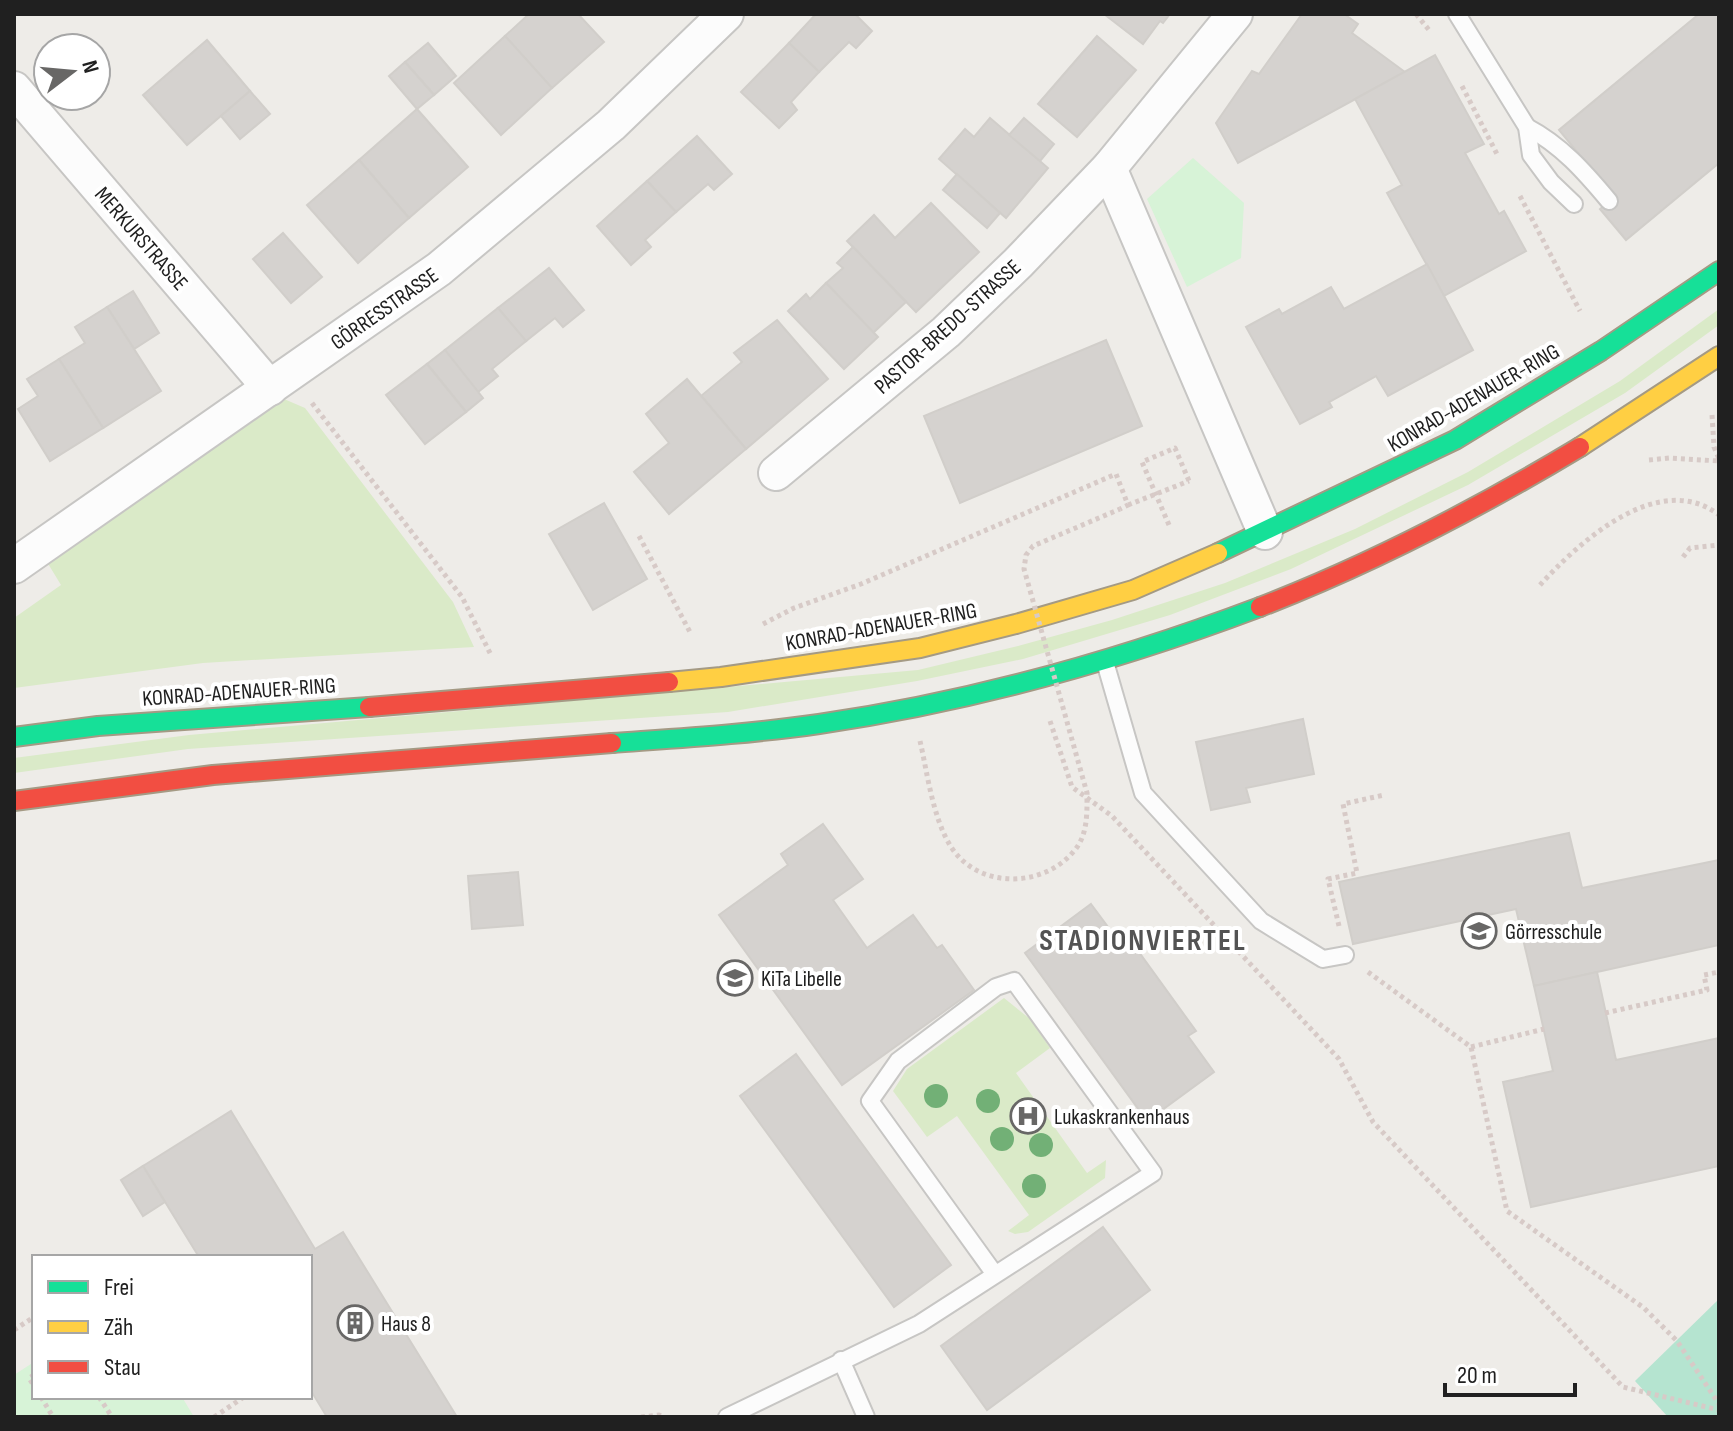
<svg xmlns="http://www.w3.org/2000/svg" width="1733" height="1431" viewBox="0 0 1733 1431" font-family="'Sofia Sans Condensed',sans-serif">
  <rect width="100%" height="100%" fill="#eeece8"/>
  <g fill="#daeac8">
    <path d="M1719,309V325L1625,393L1468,485L1291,569L1170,615L1023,659L917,681L728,712L188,749L14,773V758L189,735L918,670L1018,646L1112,620L1225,583L1355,529L1468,472L1620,381Z"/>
    <path d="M284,399L305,408L453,602L474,647L203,663L14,688V618L61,585L47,562Z"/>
    <path d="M1004,998L1030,1019L1050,1048L1016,1073L1087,1173L1106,1160L1105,1178L1028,1232L1015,1234L1008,1231L1029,1215L957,1116L927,1137L893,1091L907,1069Z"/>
  </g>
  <g fill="#d7f3d7">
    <path d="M1193,158L1244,203L1241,258L1187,287L1147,199Z"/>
    <path d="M34,1362V1397H182L194,1417H14V1375Z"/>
  </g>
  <path fill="#b5e4d0" d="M1719,1299V1417H1668L1635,1381Z"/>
  <g fill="#d5d2cf" stroke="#d1ceca" stroke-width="2">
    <path d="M529,14H578L604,42L552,88L505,36Z"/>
    <path d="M816,14H855L872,31L856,48L849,42L819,72L789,43Z"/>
    <path d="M1104,14H1170L1163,23L1160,21L1143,44Z"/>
    <path d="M1302,14H1344L1358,24L1352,33L1405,72L1238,163L1216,123L1252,71L1259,74Z"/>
    <path d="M1699,14H1719V163L1626,240L1600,209L1614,197L1559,130Z"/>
    <path d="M505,36L552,88L501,135L454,83Z"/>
    <path d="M1097,36L1136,70L1077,137L1038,104Z"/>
    <path d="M207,40L250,91L187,145L143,95Z"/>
    <path d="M428,43L456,76L434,95L405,62Z"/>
    <path d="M789,43L819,72L791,102L797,110L779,128L741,92Z"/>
    <path d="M1435,55L1484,144L1465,153L1499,214L1504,211L1526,251L1444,296L1387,193L1402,185L1355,99Z"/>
    <path d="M405,62L434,95L417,109L389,76Z"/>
    <path d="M250,91L270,114L240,139L221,116Z"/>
    <path d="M417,109L468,167L409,218L359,160Z"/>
    <path d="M990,118L1048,168L1006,218L939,159L965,129L974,137Z"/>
    <path d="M1024,118L1054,144L1040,161L1009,135Z"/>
    <path d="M697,136L732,174L714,190L708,184L676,212L647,181Z"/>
    <path d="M359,160L409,218L358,263L307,205Z"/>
    <path d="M957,174L1000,213L987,228L943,190Z"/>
    <path d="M647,181L676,212L645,240L651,247L631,265L597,226Z"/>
    <path d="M931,203L979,252L916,312L847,241L874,215L895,238Z"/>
    <path d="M283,233L322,277L291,303L253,259Z"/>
    <path d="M853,247L906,302L873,333L826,283L843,268L837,263Z"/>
    <path d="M1427,264L1473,350L1388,396L1376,376L1329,402L1332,407L1300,424L1246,327L1279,309L1282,314L1331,287L1344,309Z"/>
    <path d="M549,268L584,310L563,327L555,318L526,341L498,308Z"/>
    <path d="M826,283L878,337L844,369L788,311L806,294L810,299Z"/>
    <path d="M133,291L159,333L134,349L107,307Z"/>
    <path d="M107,307L161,391L103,428L59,359L85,343L75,327Z"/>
    <path d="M498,308L526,341L492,369L498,376L478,392L445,350Z"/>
    <path d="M777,320L828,379L746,449L701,396L742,362L734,353Z"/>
    <path d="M1106,340L1142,426L960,503L924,416Z"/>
    <path d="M445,350L483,398L466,412L427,364Z"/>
    <path d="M59,359L103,428L50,461L18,409L38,396L27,379Z"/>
    <path d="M427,364L466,412L425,444L386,395Z"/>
    <path d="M687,379L746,449L669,514L634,472L669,443L646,414Z"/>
    <path d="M604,503L647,579L593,610L549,534Z"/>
    <path d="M1303,719L1314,774L1246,788L1250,802L1211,810L1196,742Z"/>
    <path d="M823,824L863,879L833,900L867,948L913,915L937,948L942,945L974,990L842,1085L719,915L788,865L781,854Z"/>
    <path d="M1569,833L1582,888L1719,860V945L1534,986L1516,909L1353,944L1339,882Z"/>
    <path d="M518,872L523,925L472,929L468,876Z"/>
    <path d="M1091,904L1120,943L1128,937L1196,1031L1188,1036L1214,1072L1147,1121L1025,953Z"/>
    <path d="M1597,972L1616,1060L1719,1038V1166L1531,1207L1503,1082L1553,1071L1534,986Z"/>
    <path d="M796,1054L951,1265L894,1307L740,1096Z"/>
    <path d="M231,1111L315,1249L343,1232L457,1417H327L310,1389V1257H199L143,1166Z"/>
    <path d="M143,1166L165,1202L143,1216L121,1180Z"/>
    <path d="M1103,1227L1150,1290L987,1410L941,1346Z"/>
  </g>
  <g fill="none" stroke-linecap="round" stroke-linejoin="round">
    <defs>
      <g id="lane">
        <path d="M1457,14L1527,127L1531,155L1551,182L1574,204"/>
        <path d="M1527,127C1561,145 1584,171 1609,201"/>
        <path d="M1105,662L1143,793L1261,921L1323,959L1345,955"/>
        <path d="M841,1360L866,1417"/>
        <path d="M727,1417L919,1324L1153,1173L1014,981L996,987L898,1061L870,1101L994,1273"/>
      </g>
      <g id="street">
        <path d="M14,89L270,388"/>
        <path d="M1109,168L1265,532"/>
        <path d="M776,473L946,332L1018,263L1109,168L1235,14"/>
        <path d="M14,566L439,269L611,125L726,14"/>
      </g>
      <g id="fast">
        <path d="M1218,553L1455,440L1601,351L1719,271"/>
        <path d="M14,737L98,726L369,707"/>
        <path d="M612,743C681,738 750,734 819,724C970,702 1117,661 1260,607"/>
      </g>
      <g id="slow">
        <path d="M1580,447L1719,356"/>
        <path d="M669,682L721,677L920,648L1016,624L1133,590L1218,553"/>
      </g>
      <g id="jam">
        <path d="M1260,607C1371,564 1477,509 1580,447"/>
        <path d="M369,707L669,682"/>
        <path d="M14,801L213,775L612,743"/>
      </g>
    </defs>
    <use href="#lane" stroke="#c7c6c4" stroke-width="20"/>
    <use href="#street" stroke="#c7c6c4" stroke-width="38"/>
    <use href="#fast" stroke="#a49a84" stroke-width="22"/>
    <use href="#slow" stroke="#a49a84" stroke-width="22"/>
    <use href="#jam" stroke="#a49a84" stroke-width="22"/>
    <g stroke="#d7cac7" stroke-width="5" stroke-dasharray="4 4" stroke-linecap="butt">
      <path d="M1416,14L1429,30"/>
      <path d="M1462,86L1498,156"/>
      <path d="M1520,196L1580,311"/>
      <path d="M312,403L462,597L491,655"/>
      <path d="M1712,415L1714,447L1719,459"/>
      <path d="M1649,460L1670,458L1719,461"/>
      <path d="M1169,525L1142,462L1175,448L1189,481"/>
      <path d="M639,536L691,634"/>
      <path d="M1683,557L1690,548L1719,545"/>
      <path d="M1540,585C1579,542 1659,469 1719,515"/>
      <path d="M763,624L794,608L861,584L1116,474L1128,505L1120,509"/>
      <path d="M1050,721L1072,787L1112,816L1339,1059L1373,1122L1623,1387L1719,1410"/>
      <path d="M1339,926L1328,879L1357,873L1343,804L1384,795"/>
      <path d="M1368,972L1471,1047L1507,1211L1644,1308L1677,1341L1719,1404"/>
      <path d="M1605,1013L1707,990L1704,975L1719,972"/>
      <path d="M1471,1047L1544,1029"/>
      <path d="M14,1330L34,1317"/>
      <path d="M34,1375L29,1378L34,1386"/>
      <path d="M41,1397L53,1417"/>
      <path d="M99,1397L112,1417"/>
      <path d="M214,1417L244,1397"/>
      <path d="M641,1417L659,1415L663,1417"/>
    </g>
    <use href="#lane" stroke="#fcfcfc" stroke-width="16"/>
    <use href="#street" stroke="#fcfcfc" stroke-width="34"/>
    <use href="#fast" stroke="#16e098" stroke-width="18"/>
    <use href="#slow" stroke="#ffcf43" stroke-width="18"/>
    <use href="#jam" stroke="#f24e42" stroke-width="18"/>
    <g stroke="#d7cac7" stroke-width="5" stroke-dasharray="4 4" stroke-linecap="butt">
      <path d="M1128,505L1189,481"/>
      <path d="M920,741C928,775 934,831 959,857C989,889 1046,885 1074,851C1088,835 1087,813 1087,793L1024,569L1026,555L1033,546L1120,509"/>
    </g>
  </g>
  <g fill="#72b076">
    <circle cx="936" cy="1096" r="12"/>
    <circle cx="988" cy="1101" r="12"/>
    <circle cx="1002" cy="1139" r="12"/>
    <circle cx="1041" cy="1145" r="12"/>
    <circle cx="1034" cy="1186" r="12"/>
  </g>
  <defs>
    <symbol id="school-ring" viewBox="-11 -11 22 22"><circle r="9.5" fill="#fff" stroke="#686766" stroke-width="1.5"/><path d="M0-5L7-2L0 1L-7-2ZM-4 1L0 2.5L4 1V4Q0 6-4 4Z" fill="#686766"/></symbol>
    <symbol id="hospital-ring" viewBox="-11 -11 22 22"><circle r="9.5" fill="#fff" stroke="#686766" stroke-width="1.5"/><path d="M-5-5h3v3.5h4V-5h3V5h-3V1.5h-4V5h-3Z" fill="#686766"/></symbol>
    <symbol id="building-ring" viewBox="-11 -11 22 22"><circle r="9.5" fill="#fff" stroke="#686766" stroke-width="1.5"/><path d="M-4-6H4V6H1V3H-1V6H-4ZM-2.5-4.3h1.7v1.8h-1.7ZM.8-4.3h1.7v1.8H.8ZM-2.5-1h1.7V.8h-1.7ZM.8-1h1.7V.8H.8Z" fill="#686766"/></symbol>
  </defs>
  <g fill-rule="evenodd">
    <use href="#school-ring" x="1459" y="911" width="40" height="40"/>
    <use href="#school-ring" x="715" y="958" width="40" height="40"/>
    <use href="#hospital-ring" x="1008" y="1096" width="40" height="40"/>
    <use href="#building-ring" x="335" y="1303" width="40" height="40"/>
  </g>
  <g text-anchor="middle" stroke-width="8" stroke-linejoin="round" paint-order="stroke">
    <g font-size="22" fill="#202020" stroke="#fff">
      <text transform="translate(142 238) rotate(49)" y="8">MERKURSTRASSE</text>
      <text transform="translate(384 308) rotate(-35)" y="8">GÖRRESSTRASSE</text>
      <text transform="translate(947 326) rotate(-42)" y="8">PASTOR-BREDO-STRASSE</text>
      <text transform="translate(1473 397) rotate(-30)" y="8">KONRAD-ADENAUER-RING</text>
      <text transform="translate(881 626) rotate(-10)" y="8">KONRAD-ADENAUER-RING</text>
      <text transform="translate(239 691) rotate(-4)" y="8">KONRAD-ADENAUER-RING</text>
    </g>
    <g font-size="22" fill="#202020" stroke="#fff" text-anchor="start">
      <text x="1505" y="939">Görresschule</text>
      <text x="761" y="986">KiTa Libelle</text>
      <text x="1054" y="1124">Lukaskrankenhaus</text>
      <text x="381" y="1331">Haus 8</text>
    </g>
    <g font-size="30" font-weight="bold" letter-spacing="2" fill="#535353" stroke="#fff">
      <text x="1143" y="950">STADIONVIERTEL</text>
    </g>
  </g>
  <rect width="1733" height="1431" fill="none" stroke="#202020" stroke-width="32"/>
  <rect x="32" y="1255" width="280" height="144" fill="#ffffff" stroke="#a6a6a6" stroke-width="2"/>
  <rect x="48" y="1281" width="40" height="12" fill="#16e098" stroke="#a6a6a6" stroke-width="2"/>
  <text x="104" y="1295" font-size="24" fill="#202020">Frei</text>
  <rect x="48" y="1321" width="40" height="12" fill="#ffcf43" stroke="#a6a6a6" stroke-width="2"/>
  <text x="104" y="1335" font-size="24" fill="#202020">Zäh</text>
  <rect x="48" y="1361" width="40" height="12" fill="#f24e42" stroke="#a6a6a6" stroke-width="2"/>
  <text x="104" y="1375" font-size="24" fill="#202020">Stau</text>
  <g transform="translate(72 72) rotate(74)"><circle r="38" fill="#ffffff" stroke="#a6a6a6" stroke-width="2"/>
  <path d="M0-6L14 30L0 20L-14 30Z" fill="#686766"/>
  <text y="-12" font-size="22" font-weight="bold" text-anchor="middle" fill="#202020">N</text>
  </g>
  <path d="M1445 1383v12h130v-12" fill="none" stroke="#202020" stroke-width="4"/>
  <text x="1457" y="1383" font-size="24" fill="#202020" stroke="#ffffff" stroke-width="6" paint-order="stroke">20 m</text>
</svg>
